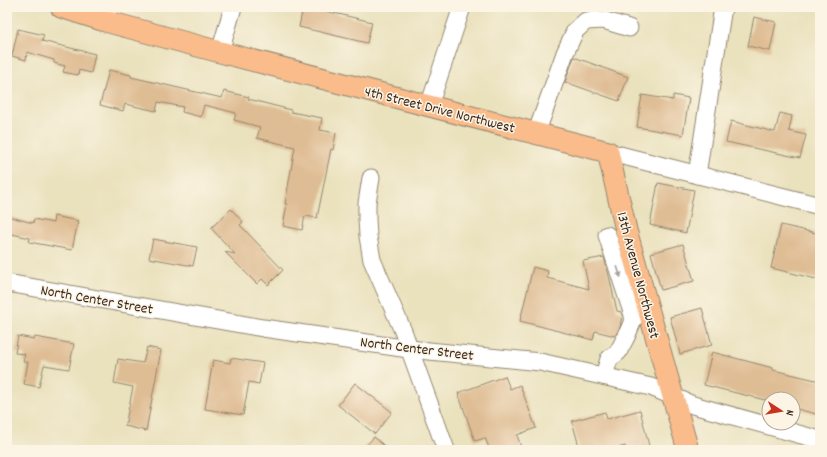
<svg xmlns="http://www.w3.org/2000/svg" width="827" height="457" viewBox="0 0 827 457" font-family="Dekko,sans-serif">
  <rect width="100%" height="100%" fill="#fcf5e5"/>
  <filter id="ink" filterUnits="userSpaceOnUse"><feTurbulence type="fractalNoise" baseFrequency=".025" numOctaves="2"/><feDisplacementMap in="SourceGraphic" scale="8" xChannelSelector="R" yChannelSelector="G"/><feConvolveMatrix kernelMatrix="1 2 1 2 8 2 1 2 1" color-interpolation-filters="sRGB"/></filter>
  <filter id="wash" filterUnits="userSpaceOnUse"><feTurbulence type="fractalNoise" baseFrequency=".012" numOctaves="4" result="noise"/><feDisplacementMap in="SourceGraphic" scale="16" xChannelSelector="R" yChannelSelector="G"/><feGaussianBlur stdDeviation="0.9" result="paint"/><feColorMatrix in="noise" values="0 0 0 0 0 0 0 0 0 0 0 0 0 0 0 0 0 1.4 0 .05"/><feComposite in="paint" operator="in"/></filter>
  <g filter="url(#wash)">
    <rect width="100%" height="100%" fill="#eae1bd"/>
    <g id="blocks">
      <g fill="#dfbd94">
        <path d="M303,7H309L372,22L367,43L299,27Z"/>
        <path d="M754,17L776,22L770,51L748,46Z"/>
        <path d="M18,29L44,35L42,41L95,54L91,73L79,70L78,75L63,72L65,66L54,63V60L27,52L26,60L12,56Z"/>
        <path d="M574,57L628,77L619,101L565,82Z"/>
        <path d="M109,70L131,75V77L222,98L224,91L249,97L248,99L291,110V112L322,118L320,130L336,133L333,150L331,149L317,218L305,216L302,230L283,226L287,204H285L295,147L257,138L260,127L234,120L236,113L204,105L201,117L182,112L183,107L158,102L156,111L125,104L123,111L100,105Z"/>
        <path d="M642,95L673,100V95L689,98L683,135L637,127Z"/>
        <path d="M780,113L792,116L789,131L806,135L800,158L726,142L731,121L775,132Z"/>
        <path d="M658,183L694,190L686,233L650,225Z"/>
        <path d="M231,209L243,222L240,225L283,270L268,285L262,279L257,284L225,252L235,254L211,228Z"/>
        <path d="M7,216L33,223L34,219L53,223L54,216L78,221L72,250L29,242L30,238L7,233Z"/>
        <path d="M781,225L820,234V280L771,268Z"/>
        <path d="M153,239L197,247L193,266L149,258Z"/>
        <path d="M683,244L694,281L661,290L651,253Z"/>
        <path d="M604,257L608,272L617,311L621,312L622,315L620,327L615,336L595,331L593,340L520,321L533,267L548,271L547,278L589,289L583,261Z"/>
        <path d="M702,308L712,345L680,354L670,317Z"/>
        <path d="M18,336L34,339L35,337L74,344L69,369L44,365L39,387L24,384L28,362H23L25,354L15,353Z"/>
        <path d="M147,347L161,350L146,431L125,426L133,387L114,383L118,359L143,363Z"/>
        <path d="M712,352L773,368V370L820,381V415L793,408V399H765V400L704,385Z"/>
        <path d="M231,358L263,363L259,384L249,382L243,415L205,409L213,360L230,363Z"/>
        <path d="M505,376L510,389L520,385L536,428L517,435L522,450H490L485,438L475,441L458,393Z"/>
        <path d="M355,383L392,412L375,434L338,405Z"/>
        <path d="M640,410L650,450H626L625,446L611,450H580L572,421L605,412L607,419Z"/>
        <path d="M374,437L389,450H362Z"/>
      </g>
    </g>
  </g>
  <g filter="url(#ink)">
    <use href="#blocks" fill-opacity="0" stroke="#92866e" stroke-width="1"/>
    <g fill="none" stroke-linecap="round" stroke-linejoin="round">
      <defs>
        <g id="minor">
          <path d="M105,21L109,7"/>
          <path d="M220,52L233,7"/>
          <path d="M429,106L462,7"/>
          <path d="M536,134L565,53L575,31L586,21L603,20L629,28"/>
          <path d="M608,152L820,206"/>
          <path d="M697,175L723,7"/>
          <path d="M371,178L367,203V219L368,236L372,260L403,331L446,450"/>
          <path d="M7,283L263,328L409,349L540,362L651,387L693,405L820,440"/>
          <path d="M604,376L609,359L618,352L626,337L634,318L607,235"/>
        </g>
        <path id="major" d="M61,7L105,21L220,52L608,152L626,230L688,450"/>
      </defs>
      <use href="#minor" stroke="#92866e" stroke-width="19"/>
      <use href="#major" stroke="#92866e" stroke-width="23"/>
      <use href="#minor" stroke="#fff" stroke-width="17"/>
      <use href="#major" stroke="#fabc8b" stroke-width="21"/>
    </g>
    <defs><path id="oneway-solid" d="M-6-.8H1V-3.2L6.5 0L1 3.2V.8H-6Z"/></defs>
    <use fill="#a79f9a" href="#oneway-solid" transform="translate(619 272) rotate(72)"/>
  </g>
  <g text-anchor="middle" stroke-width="3" stroke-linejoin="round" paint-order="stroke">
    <g font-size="15" fill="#3b2a1e" stroke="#fcf5e5">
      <text transform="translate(440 109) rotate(14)" y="5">4th Street Drive Northwest</text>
      <text transform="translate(639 275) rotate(75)" y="5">13th Avenue Northwest</text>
      <text transform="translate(97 299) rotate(10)" y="5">North Center Street</text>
      <text transform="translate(417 348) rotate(7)" y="5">North Center Street</text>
    </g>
  </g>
  <rect width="827" height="457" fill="none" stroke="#fcf5e5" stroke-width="24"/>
  <g transform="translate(781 411) rotate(102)"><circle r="19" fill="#fcf5e5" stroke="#afa495"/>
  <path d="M0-3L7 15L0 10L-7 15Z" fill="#c8321e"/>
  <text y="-6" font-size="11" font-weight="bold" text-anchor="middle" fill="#3b2a1e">N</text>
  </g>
</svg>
